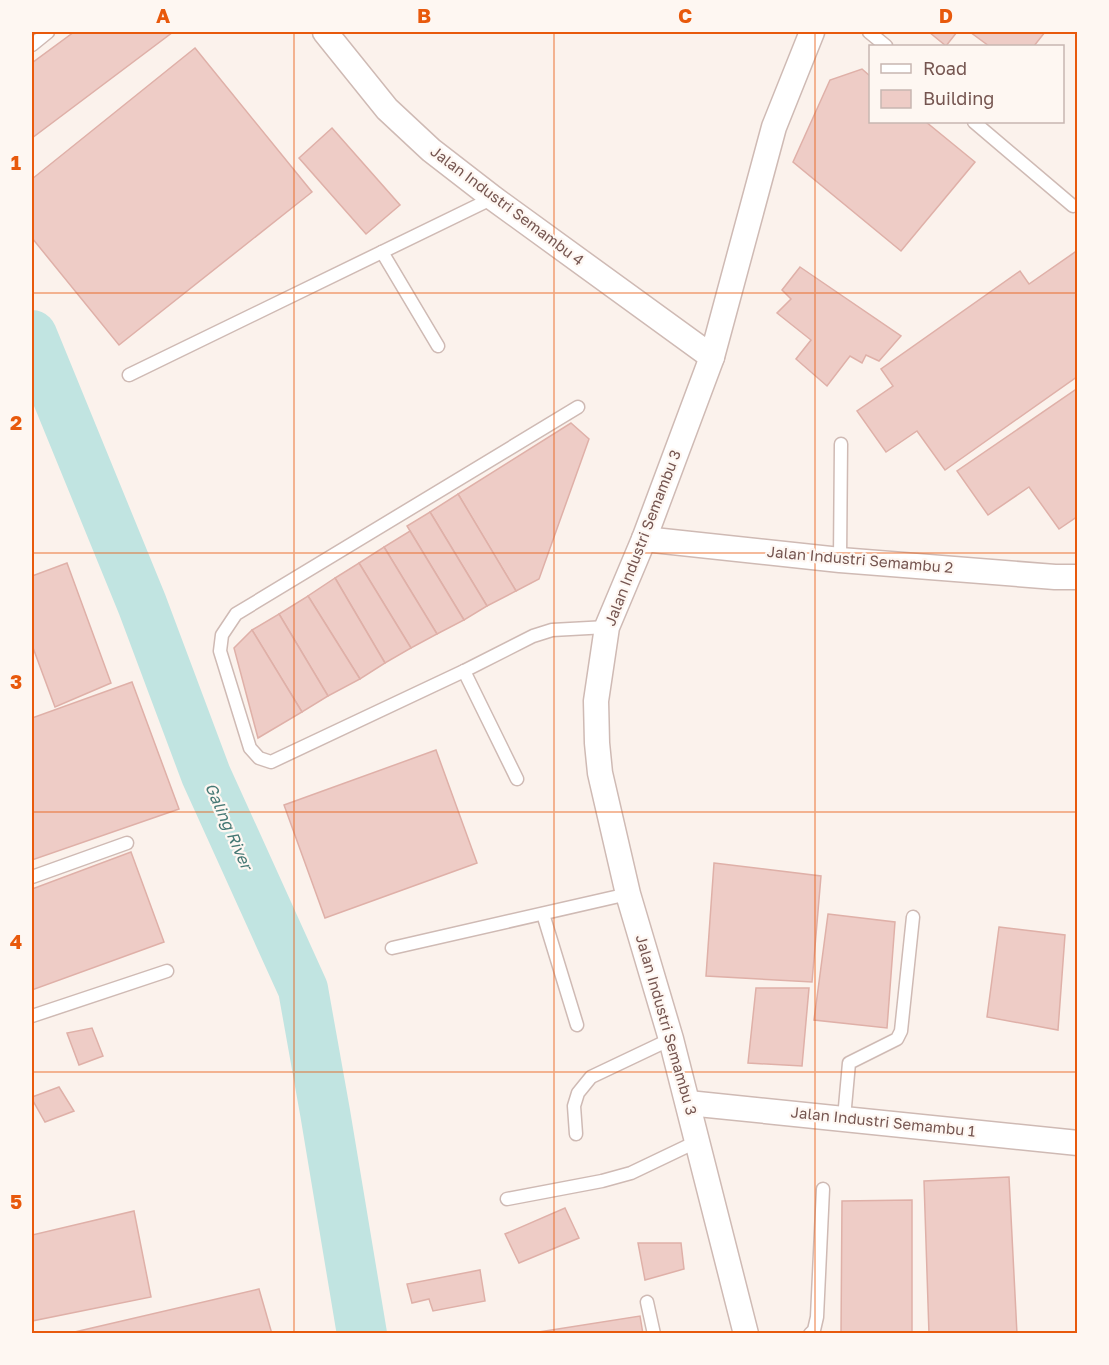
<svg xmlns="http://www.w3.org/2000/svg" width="1109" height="1365" viewBox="0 0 1109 1365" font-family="'Golos Text',sans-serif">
  <rect width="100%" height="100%" fill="#fbf2ec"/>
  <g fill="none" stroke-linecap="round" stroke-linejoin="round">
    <path stroke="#c1e4e1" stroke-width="50" d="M32,335L142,604L206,775L303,989L325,1112L362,1334"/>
  </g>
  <g fill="#eeccc6" stroke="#dfb0a8" stroke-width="1.5">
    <path d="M74,32H173L32,138V63Z"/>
    <path d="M929,32H957L946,46Z"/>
    <path d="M970,32H1045L1034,46H989Z"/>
    <path d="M195,48L312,192L119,345L32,238V179Z"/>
    <path d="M862,69L870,76V122H926L975,162L901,251L793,162L830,80Z"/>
    <path d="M332,128L400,205L366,234L299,158Z"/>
    <path d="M1078,250V376L945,470L917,431L886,452L857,411L893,386L881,369L1020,271L1029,284Z"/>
    <path d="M800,267L901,336L879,361L866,355L862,363L850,356L827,386L796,359L811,340L777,313L791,299L782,290Z"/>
    <path d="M1078,388V516L1059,529L1029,487L988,515L957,471Z"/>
    <path d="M571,423L589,439L539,579L516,591L458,494Z"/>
    <path d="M458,494L516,591L487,606L430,512Z"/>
    <path d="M430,512L487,606L464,620L407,526Z"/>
    <path d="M410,531L464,620L437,634L384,547Z"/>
    <path d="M384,547L437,634L411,648L359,563Z"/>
    <path d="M67,563L111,683L55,707L32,645V576Z"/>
    <path d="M359,563L411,648L385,663L335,578Z"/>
    <path d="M335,578L385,663L360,679L308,596Z"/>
    <path d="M308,596L360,679L328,696L279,614Z"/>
    <path d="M279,614L328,696L302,712L252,630Z"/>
    <path d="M252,630L302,712L258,738L234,648Z"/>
    <path d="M132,682L179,809L32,860V718Z"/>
    <path d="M436,750L477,863L325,918L284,805Z"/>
    <path d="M131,852L164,942L32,990V889Z"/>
    <path d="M714,863L821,876L812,982L706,976Z"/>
    <path d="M828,914L895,922L887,1028L814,1020Z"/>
    <path d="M999,927L1065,935L1058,1030L987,1017Z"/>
    <path d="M756,988H809L802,1066L748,1063Z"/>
    <path d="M92,1028L103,1056L79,1065L67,1033Z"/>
    <path d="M59,1087L74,1111L45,1122L32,1099V1097Z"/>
    <path d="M1009,1177L1017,1334H929L924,1181Z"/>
    <path d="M912,1200V1334H841L842,1201Z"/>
    <path d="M565,1208L579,1238L519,1263L505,1234Z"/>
    <path d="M134,1211L151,1297L32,1321V1235Z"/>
    <path d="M638,1243H681L684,1269L645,1280Z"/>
    <path d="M480,1270L485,1301L433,1311L429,1299L412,1303L407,1284Z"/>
    <path d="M259,1289L272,1334H66Z"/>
    <path d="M640,1316L643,1334H526Z"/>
  </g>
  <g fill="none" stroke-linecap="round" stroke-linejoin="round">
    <defs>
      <g id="lane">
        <path d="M869,32L886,46"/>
        <path d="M32,45L48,32"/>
        <path d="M974,122L1073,206"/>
        <path d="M382,252L438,346"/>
        <path d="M129,375L493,198"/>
        <path d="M578,407L236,614L222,635L220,651L250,748L259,758L271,762L464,671L533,636L552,630L607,627"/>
        <path d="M840,560L841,444"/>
        <path d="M464,671L517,779"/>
        <path d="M32,877L127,843"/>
        <path d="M543,914L577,1025"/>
        <path d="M392,948L628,894"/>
        <path d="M32,1016L167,971"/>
        <path d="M844,1118L849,1063L897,1039L901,1031L913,917"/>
        <path d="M576,1134L574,1106L578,1093L591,1077L671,1039"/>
        <path d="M507,1199L602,1181L631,1173L698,1141"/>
        <path d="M647,1302L654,1334"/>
        <path d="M810,1334L814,1330L817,1317L823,1189"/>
      </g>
      <g id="street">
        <path d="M325,32L387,109L431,150L493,198L712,357"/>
        <path d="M644,539L840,560L1055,577H1078"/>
        <path d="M688,1103L1078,1143"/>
        <path d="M746,1334L671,1039L628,894L600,773L597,743L596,701L607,627L644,539L712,357L774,127L812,32"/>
      </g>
    </defs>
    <use href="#lane" stroke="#cfbab4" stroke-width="15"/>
    <use href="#street" stroke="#cfbab4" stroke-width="27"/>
    <use href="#lane" stroke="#fff" stroke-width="12"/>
    <use href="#street" stroke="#fff" stroke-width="24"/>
  </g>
  <path fill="none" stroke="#e8590c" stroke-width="1.5" stroke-opacity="0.55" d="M294,32V1334M554,32V1334M815,32V1334M32,293H1078M32,553H1078M32,812H1078M32,1072H1078"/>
  <g text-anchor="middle" stroke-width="4.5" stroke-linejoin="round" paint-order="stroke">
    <g font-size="15" fill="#755550" stroke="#fef7f2">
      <text transform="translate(507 206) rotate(37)" y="5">Jalan Industri Semambu 4</text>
      <text transform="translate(643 538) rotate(-69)" y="5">Jalan Industri Semambu 3</text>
      <text transform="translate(860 560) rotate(5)" y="5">Jalan Industri Semambu 2</text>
      <text transform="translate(666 1025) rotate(74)" y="5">Jalan Industri Semambu 3</text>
      <text transform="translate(883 1122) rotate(6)" y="5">Jalan Industri Semambu 1</text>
    </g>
    <g font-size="16" font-style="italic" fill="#457874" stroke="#fef7f2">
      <text transform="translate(229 826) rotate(66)" y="6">Galing River</text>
    </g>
  </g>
  <rect width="1109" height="1365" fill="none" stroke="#fef7f2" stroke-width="66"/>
  <rect x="869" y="45" width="195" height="78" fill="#fef7f2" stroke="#c7b6b1" stroke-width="1.5"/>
  <rect x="881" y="64" width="30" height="9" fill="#ffffff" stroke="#c7b6b1" stroke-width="1.5"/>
  <text x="923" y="75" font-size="18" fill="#755550">Road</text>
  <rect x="881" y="90" width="30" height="18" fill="#eeccc6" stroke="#c7b6b1" stroke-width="1.5"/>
  <text x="923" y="105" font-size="18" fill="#755550">Building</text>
  <rect x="33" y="33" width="1043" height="1299" fill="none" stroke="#e8590c" stroke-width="2"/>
  <g font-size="20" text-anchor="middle" font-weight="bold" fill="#e8590c">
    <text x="163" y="23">A</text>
    <text x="424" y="23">B</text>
    <text x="685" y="23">C</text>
    <text x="946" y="23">D</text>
    <text x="16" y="170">1</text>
    <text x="16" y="430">2</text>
    <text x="16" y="689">3</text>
    <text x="16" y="949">4</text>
    <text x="16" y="1209">5</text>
  </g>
</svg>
